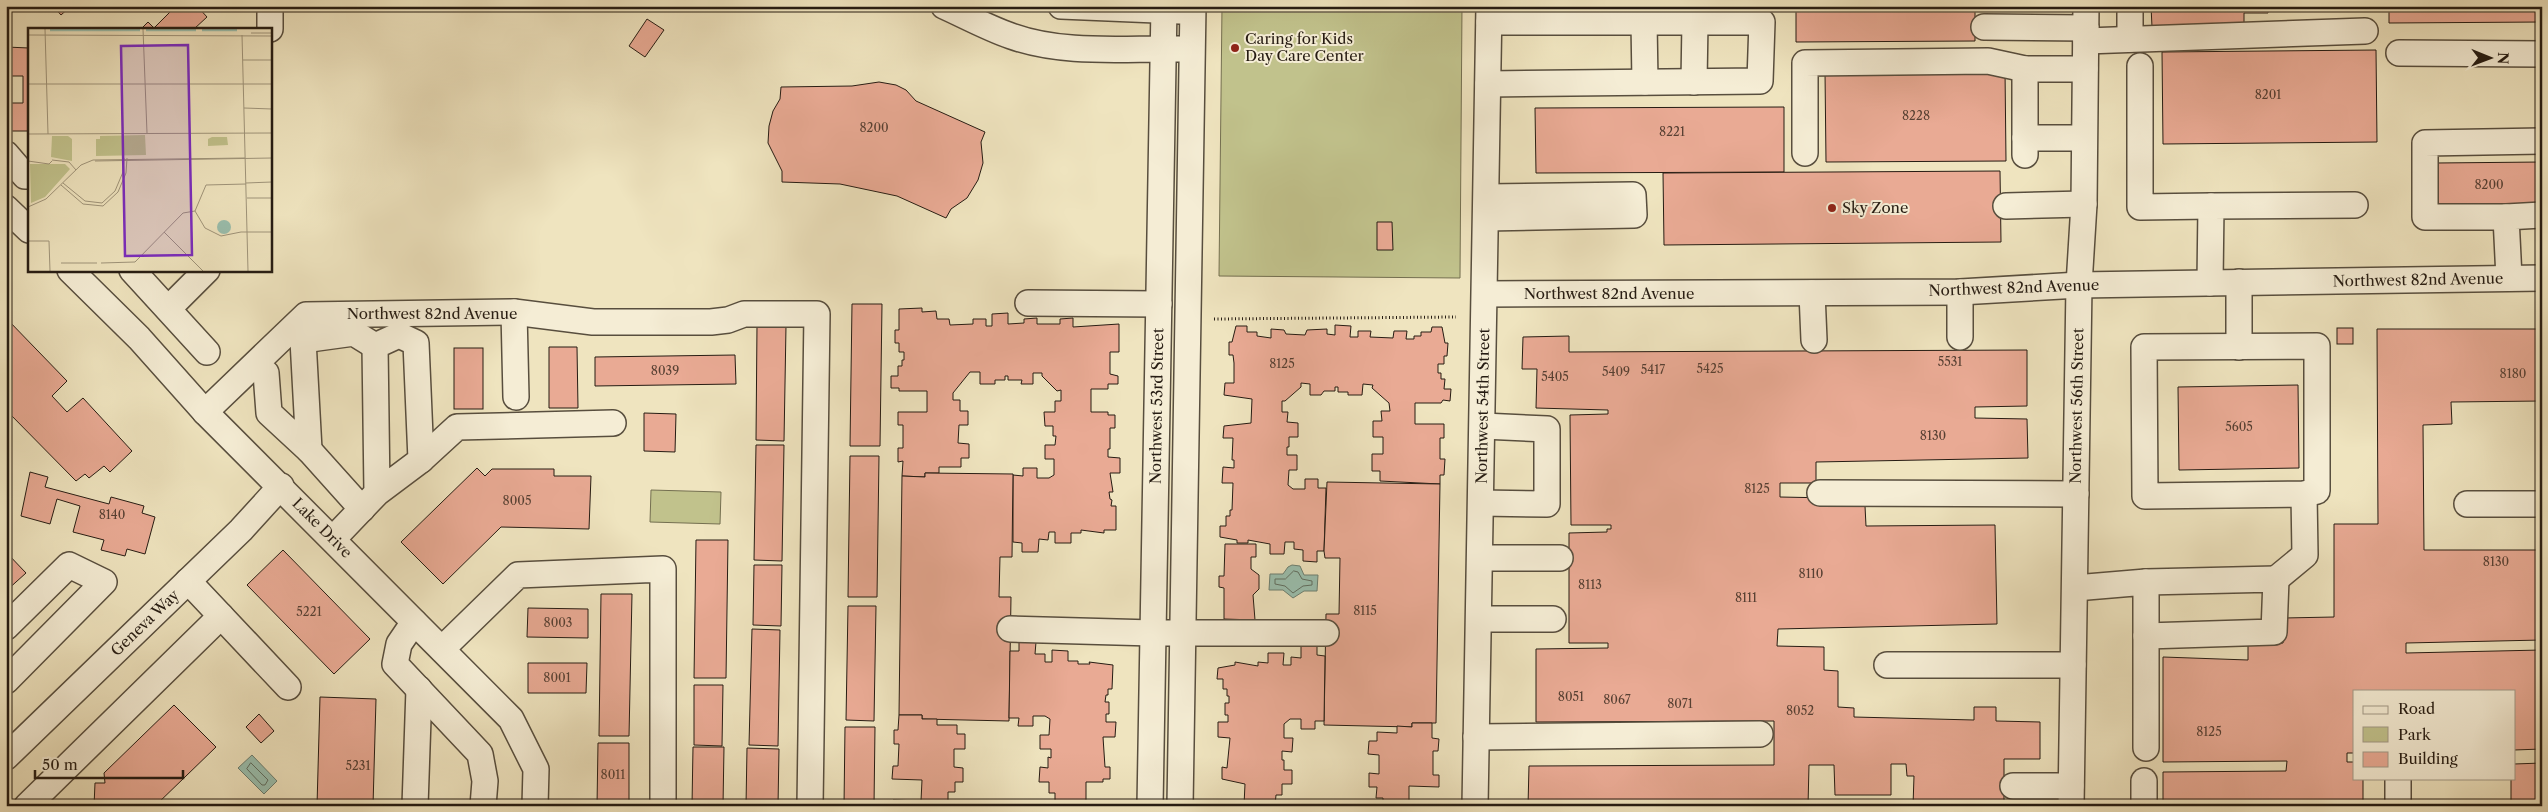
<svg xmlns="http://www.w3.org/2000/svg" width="2548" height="812" viewBox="0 0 2548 812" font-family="'Libre Caslon Text',serif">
  <rect width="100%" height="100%" fill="#efe4bf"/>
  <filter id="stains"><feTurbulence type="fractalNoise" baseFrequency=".004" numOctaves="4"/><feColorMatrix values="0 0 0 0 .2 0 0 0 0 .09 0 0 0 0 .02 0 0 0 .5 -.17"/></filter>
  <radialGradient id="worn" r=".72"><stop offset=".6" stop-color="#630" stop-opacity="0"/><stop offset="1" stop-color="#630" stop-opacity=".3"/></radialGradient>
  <g fill="#c1c28c" stroke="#746f50">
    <path d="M1222,6H1462L1460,278L1219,276Z"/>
    <path d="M651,490L721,492L720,524L650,522Z"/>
  </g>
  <g fill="#9abfae" stroke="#6c7e70">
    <path d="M1292,565L1300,566L1304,575H1318L1317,591H1304L1293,598L1283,590H1269L1270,574H1283L1288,567Z"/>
    <path d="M252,755L277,781L264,794L238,768Z"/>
  </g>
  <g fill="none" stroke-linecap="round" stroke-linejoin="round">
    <g stroke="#606e60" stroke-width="1">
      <path d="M1294,571L1298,572L1302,579L1312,581V585L1303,586L1293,593L1285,586L1275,584V579H1285Z"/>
      <path d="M251,763L268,780L265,785H262L247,769Z"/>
    </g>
  </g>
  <g fill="#e9aa94" stroke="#261c13">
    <path d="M53,6H71L61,15Z"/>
    <path d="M176,6H197L207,17L194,29H141L148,22L154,28Z"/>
    <path d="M1796,6H1975V41L1796,42Z"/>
    <path d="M2151,6H2268V13H2244V27H2152Z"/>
    <path d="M2389,6H2542V22L2389,23Z"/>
    <path d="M647,19L664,30L645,57L629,46Z"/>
    <path d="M6,47L29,48V131H6V103H23V76H6Z"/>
    <path d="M2376,50L2377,142L2163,144L2162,52Z"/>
    <path d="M2005,70L2006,161L1826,162L1825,72Z"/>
    <path d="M879,82L896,85L906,90L916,101L985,132L981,142L983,163L978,180L967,198L951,209L946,218L897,196L840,184L782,182V171L768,143L769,126L773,111L780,99L781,87L852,86Z"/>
    <path d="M1784,107V172L1536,173L1535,108Z"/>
    <path d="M2542,162V207L2436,208V163Z"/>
    <path d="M2000,171L2001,242L1664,245L1663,173Z"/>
    <path d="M1377,222H1392L1393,250H1377Z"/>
    <path d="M852,304H882L880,446H850Z"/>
    <path d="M922,308V312L936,311L937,319H949L950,325L973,324V319H986V326H992V314L1008,313V324L1024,323V319L1037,318V324H1060V319L1073,318V327L1119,324V352H1110V374L1118,376V384H1108V389H1091V412H1108V415H1115V428H1110V449H1108V457L1120,458V473H1110L1113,492H1109L1110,499L1112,500L1111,506H1116V530H1104V533L1081,530V533H1071V543H1055V532H1049L1048,540L1039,539L1038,552H1022V543L1013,542V475L1023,476V468H1037V478H1049L1054,475V459H1045V445H1055L1056,436H1053V426H1045L1044,412H1055V401H1061V390L1057,391L1042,376V373H1033V384H1021L1022,380H1008V376H1005V380H995V384H980V372H970L953,393V400H960V411H968V425H959L958,443L969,444V458H961V467H939V473H925V477L902,476L903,461L898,462V448H903V425H898V412H927V391H899V388H891V376H898V366H902V360H904V352H899V343H895V330H899V309Z"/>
    <path d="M6,318L67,381L52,396L67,412L83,398L132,451L110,472L104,466L89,478L85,474L76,481L6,410Z"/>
    <path d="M757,325L786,326L784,441L756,440Z"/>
    <path d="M1335,325L1351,326L1350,337H1358V331H1371L1370,337L1393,338L1394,331H1407L1406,339H1414V336H1421V332H1431L1432,327H1442L1445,343H1448L1447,356H1444V364H1438V373H1441V379H1445L1444,389H1451L1450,401L1443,400L1441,403H1415V424H1444V438H1440V459H1445L1444,475H1440V484L1380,481V471H1372V454H1383V437H1373V421H1382L1381,411H1390L1389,403L1372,388L1373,385L1363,384L1362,395H1348V392H1338V387H1335V391H1324L1321,395H1310V384L1301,383V387L1285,401H1282V412H1288L1287,422L1298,423V437H1289V447H1287V455H1297V470H1289L1288,485L1293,489H1305V479H1318V488H1326L1324,551H1317V562L1303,561V550L1294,549V542H1285L1284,554H1270V544L1248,540V543H1237V540L1220,537V526H1226V516H1230V510H1232L1233,483H1222L1223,467L1234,468V460H1232L1233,438H1223L1224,426L1251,423L1252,399L1224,395L1225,383H1234V363L1233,355H1229V342H1232L1236,326H1247V332H1257V336L1271,338V329L1284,330L1286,334L1305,335L1307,330L1327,329V334L1335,335Z"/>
    <rect x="2337" y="328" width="16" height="16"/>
    <path d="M2377,329H2542V401L2451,402L2452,424L2423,425L2424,550H2542V640L2406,643V653L2542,650V749L2514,750V691H2354V753H2347V762H2354V778H2363V806H2163V772L2286,771L2287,761L2163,762V657L2248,660V643H2283L2284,618L2334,617V524H2378Z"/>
    <path d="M1569,336V352L2027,350V406L1975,407V418L2027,419L2028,458L1816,462V483H1780V497L1831,498V505L1865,506L1866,526L1995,525L1997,624L1778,629L1777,646L1824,647V670L1838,671V707L1854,708V717L1974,720V707H1996V721L2040,722V759H2004V806H1913L1914,776H1907L1906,764H1891V795H1835L1834,765H1809L1808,806H1528L1529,766L1774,765V721L1536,722V649L1608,648V643H1569V533L1607,532V529H1611V525H1571L1570,415L1608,414V410L1536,408L1537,369H1522L1523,337Z"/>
    <path d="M549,347H577L578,408H549Z"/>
    <rect x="454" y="348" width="29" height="61"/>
    <path d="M735,355L736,384L595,386V357Z"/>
    <path d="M2298,385L2299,468L2179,470L2178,387Z"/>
    <path d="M644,413L676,414L675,452L644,451Z"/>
    <path d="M756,445H784L782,561L754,560Z"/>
    <path d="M850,456H879L877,597H848Z"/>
    <path d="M477,468L485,476L492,469H554V476H591L589,529L501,527L443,584L401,542Z"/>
    <path d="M30,472L48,477L45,487L109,504L111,497L144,506L142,513L155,517L145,554L127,549L125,556L101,550L104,540L73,532L80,506L57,499L50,524L21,516Z"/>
    <path d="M925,473L1013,474L1012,557H1000L999,597H1011L1009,721L922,719V715H899L902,476L925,477Z"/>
    <path d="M1327,482L1440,484L1436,723H1412V727L1324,725L1326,614H1339L1340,558H1325L1324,551Z"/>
    <path d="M696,540H728L726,678H694Z"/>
    <path d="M1225,544H1256V557H1251V569L1259,575V589L1253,595L1255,620L1224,619V588L1219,587V576H1224Z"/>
    <path d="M283,550L370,639L334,674L247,585Z"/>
    <path d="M6,552L26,573L6,591Z"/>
    <path d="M754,565H782L781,626L753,625Z"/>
    <path d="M601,594H632L629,736H599Z"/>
    <path d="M848,606H876L874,721L846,720Z"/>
    <path d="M528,608L588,609V638L527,637Z"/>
    <path d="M752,629L780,630L778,746L749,745Z"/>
    <path d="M1019,642H1036L1035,654H1045V662H1052V650L1068,651V661H1078V664H1090L1089,662L1113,665L1112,689H1108V695H1106L1105,702H1109V714H1106V722H1116L1115,737H1103L1105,767H1110V779H1103V782H1086V805L1102,806H1049L1055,803V793H1049V782H1039L1040,767L1048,768V757L1051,758V749H1040V735H1049L1050,719L1045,716H1033V726H1018L1019,718H1009L1010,651H1019Z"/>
    <path d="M1301,645L1317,646V655L1325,656L1324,721H1315V729H1301V719H1290L1284,724V738H1293L1292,752L1282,751V760H1284V770H1292V784H1282V795H1276L1275,806H1232L1244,805L1245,784L1222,779V767L1227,768L1230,738L1218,737V722H1228V715H1225V703H1229V696H1227V689H1223V679H1217L1218,668L1235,665V662L1258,666V662L1268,663V653H1284L1283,665H1291V657L1301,658Z"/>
    <path d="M528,663H587L586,693H528Z"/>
    <path d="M694,685H723L722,746L694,745Z"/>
    <path d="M320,697L376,699L373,806H317Z"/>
    <path d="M174,705L216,747L155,806H94L95,783H105L104,773Z"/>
    <path d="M259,714L274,731L261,743L246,727Z"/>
    <path d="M899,715H922V719H937V725H957V734H965V749H954V767L963,768V782H955V792H948V800L952,806H886V804H893V800L921,801L922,780L892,779L893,766H898L899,744H894V730H898Z"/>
    <path d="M1412,723H1432V738L1439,739L1438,751H1433V775H1439V787L1409,786V806H1383V798H1376L1377,787H1369V773L1379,774V755L1368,754L1369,741H1377V732L1397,733V726L1412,727Z"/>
    <path d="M845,727H875L874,806H844Z"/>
    <path d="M598,743H629V806H597Z"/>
    <path d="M693,747H724L723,806H692Z"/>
    <path d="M747,748L779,749L778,806H746Z"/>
    <path d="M2542,763V806H2511V778H2514V764Z"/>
  </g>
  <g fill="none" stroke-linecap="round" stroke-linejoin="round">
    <defs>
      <g id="minor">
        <path d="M944,6C966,16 988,28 1011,36C1064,55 1124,48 1179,49"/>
        <path d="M1061,6L1180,11"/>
        <path d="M2130,6V39"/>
        <path d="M1644,22L1645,82"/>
        <path d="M1984,27L2086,28"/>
        <path d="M270,29V6"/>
        <path d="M2086,41L2365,31"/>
        <path d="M2399,53L2542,54"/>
        <path d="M2140,66V207L2211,206"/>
        <path d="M1694,82L1695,22"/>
        <path d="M1488,84L1760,81L1762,22H1489"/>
        <path d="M2025,138H2084"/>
        <path d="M1805,153V63L1988,61L2025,69"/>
        <path d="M6,154L25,176H29"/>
        <path d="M2025,155V69H2085"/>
        <path d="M2006,206L2084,204"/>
        <path d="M6,208L29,230"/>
        <path d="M2506,217H2425V143L2542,141"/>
        <path d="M1486,218L1634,215L1633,195L1487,197"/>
        <path d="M70,270L139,338L205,412L511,719L536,769L535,806"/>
        <path d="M132,270L207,352"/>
        <path d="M2509,278L2506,217L2542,215"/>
        <path d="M2210,283L2211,206L2355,205"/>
        <path d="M1812,293L1814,340"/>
        <path d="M1485,294L1960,292L2079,285L2542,278"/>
        <path d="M1028,303L1159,304"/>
        <path d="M169,308L207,270"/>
        <path d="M514,312L516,397"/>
        <path d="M1960,337V292"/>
        <path d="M2239,347V282"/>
        <path d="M266,373L269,413L309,450L303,340L354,333L375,346"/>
        <path d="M205,412L306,315L514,312L593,322H711L728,320L744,314H817L810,806"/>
        <path d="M309,450L362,509"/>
        <path d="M421,460L457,427L613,423"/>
        <path d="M1820,493L2076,494"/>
        <path d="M1481,503L1547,504V429L1483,426"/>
        <path d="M2467,504H2542"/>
        <path d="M333,539L377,493L375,346L399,335L416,343L421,460L377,493"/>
        <path d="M1480,558H1560"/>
        <path d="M2276,579L2305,555L2304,494L2145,496L2144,347L2317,346V491L2304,494"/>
        <path d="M2146,582L2276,579L2274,632L2146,636"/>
        <path d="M2075,588L2146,582V748"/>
        <path d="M221,616L288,687"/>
        <path d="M1479,619H1553"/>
        <path d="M414,622L399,644L395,664L480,754L485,781L483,806"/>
        <path d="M6,627L69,565L104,582L6,681"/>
        <path d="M1010,629L1153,633H1326"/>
        <path d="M442,649L518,575L663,569V806"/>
        <path d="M1887,665H2073"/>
        <path d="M1476,737L1760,734"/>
        <path d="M6,757L241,530L281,486"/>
        <path d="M2398,778V806"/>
        <path d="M2013,786H2071"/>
        <path d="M27,806L221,616L188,581"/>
        <path d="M415,806L419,689"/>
        <path d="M1150,806L1164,6"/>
        <path d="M1180,806L1193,6"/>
        <path d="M1475,806L1489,6"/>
        <path d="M2071,806L2079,285L2084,204L2086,6"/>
        <path d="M2144,806V781"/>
      </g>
    </defs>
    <use href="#minor" stroke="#584e3e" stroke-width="28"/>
    <path stroke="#261c13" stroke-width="3" stroke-dasharray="1 2.5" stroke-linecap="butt" d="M1214,319L1456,317"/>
    <use href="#minor" stroke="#f5edd5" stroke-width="25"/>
  </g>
  <g fill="#8f2418" stroke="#f5edd5" stroke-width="2">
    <circle cx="1235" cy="48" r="5"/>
    <circle cx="1832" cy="208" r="5"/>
  </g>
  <g text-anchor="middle" stroke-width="4" stroke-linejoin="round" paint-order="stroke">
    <g font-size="12" fill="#574033">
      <text x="2268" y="99">8201</text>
      <text x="1916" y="120">8228</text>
      <text x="874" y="132">8200</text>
      <text x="1672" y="136">8221</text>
      <text x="2489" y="189">8200</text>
      <text x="1950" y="366">5531</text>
      <text x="1282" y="368">8125</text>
      <text x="1710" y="373">5425</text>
      <text x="1653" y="374">5417</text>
      <text x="665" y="375">8039</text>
      <text x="1616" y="376">5409</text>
      <text x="2513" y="378">8180</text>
      <text x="1555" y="381">5405</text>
      <text x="2239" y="431">5605</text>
      <text x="1933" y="440">8130</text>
      <text x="1757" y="493">8125</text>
      <text x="517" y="505">8005</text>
      <text x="112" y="519">8140</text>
      <text x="2496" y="566">8130</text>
      <text x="1811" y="578">8110</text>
      <text x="1590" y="589">8113</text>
      <text x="1746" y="602">8111</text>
      <text x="1365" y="615">8115</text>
      <text x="309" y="616">5221</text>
      <text x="558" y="627">8003</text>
      <text x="557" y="682">8001</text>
      <text x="1571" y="701">8051</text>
      <text x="1617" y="704">8067</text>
      <text x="1680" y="708">8071</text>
      <text x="1800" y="715">8052</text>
      <text x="2209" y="736">8125</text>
      <text x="358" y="770">5231</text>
      <text x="613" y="779">8011</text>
    </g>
    <g font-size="15" fill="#261c13" stroke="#f5edd5" text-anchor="start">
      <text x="1245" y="44">Caring for Kids<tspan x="1245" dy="17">Day Care Center</tspan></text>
      <text x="1842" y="213">Sky Zone</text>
    </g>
    <g font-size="15" fill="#261c13" stroke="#f5edd5">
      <text transform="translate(2418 280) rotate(-1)" y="5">Northwest 82nd Avenue</text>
      <text transform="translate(2014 288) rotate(-2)" y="5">Northwest 82nd Avenue</text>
      <text x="1609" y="299">Northwest 82nd Avenue</text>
      <text x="432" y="319">Northwest 82nd Avenue</text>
      <text transform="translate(1157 406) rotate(-89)" y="5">Northwest 53rd Street</text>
      <text transform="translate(1483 406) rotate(-89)" y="5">Northwest 54th Street</text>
      <text transform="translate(2077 406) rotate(-89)" y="5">Northwest 56th Street</text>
      <text transform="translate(322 528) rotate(45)" y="5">Lake Drive</text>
      <text transform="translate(145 623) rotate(-44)" y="5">Geneva Way</text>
    </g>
  </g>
  <g transform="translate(28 28)">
    <rect width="244" height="244" fill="#efe4bf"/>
    <path d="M117,107L118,127L68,128V111H72V108ZM24,108H40L44,111V133L23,129ZM184,109H199L200,117L180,118V111ZM2,136H37L42,141L17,169L3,175Z" fill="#c1c28c"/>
    <path d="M189 199a7 7 0 1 1 14 0a7 7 0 1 1-14 0Z" fill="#9abfae"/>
    <path fill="none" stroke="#9abfae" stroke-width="2.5" d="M22,2H112M118,2H168M174,2H209"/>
    <path fill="none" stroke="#9f947a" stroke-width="1" d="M17,1L20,106M115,1L119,105M223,5H244M0,7L244,8M214,7L220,243M215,32H244M0,56H244M216,80L244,81M0,106L244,105M24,132L41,134L48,142M0,133L21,136L24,133M67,133L244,130M35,155L57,173L74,175L87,163L95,144L96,130M218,155L244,154M33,157L55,176L75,178L90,164L98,145L99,130M219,170H244M0,179L18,171L53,137L65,132L217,130M167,183L177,200L193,208L213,204H244M167,183L178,157L218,156M136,204L175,243M0,213H21L22,243M33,235H69M73,235L107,234L155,185L167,183"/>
    <path fill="#7b2cbf" fill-opacity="0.15" stroke="#7b2cbf" stroke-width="2.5" d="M160,17L164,227L97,228L93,18Z"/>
    <rect width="244" height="244" fill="none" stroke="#261c13" stroke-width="2.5"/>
  </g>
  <rect width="2548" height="812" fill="none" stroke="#efe4bf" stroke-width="25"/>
  <rect x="8" y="8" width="2533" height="797" fill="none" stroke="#261c13" stroke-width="2.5"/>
  <rect x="12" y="12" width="2523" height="787" fill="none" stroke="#261c13"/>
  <rect x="2353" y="690" width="162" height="90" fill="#f5edd5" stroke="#a29987"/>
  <rect x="2363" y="706" width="25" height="8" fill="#f5edd5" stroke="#a29987"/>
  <text x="2398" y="714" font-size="15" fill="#261c13">Road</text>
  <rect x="2363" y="727" width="25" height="15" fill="#c1c28c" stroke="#a29987"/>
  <text x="2398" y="740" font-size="15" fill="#261c13">Park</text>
  <rect x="2363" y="752" width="25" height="15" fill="#e9aa94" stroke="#a29987"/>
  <text x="2398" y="764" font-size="15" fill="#261c13">Building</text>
  <g transform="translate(2490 58) rotate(91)" stroke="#f5edd5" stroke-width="4" paint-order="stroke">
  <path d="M0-4L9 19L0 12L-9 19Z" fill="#261c13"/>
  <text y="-8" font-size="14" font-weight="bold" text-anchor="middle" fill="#261c13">N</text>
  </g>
  <path d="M35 770v8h148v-8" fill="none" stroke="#261c13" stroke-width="2.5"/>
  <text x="42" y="770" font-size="15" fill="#261c13" stroke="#f5edd5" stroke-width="4" paint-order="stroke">50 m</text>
  <rect width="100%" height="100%" filter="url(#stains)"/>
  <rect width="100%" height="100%" fill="url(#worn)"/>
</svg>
